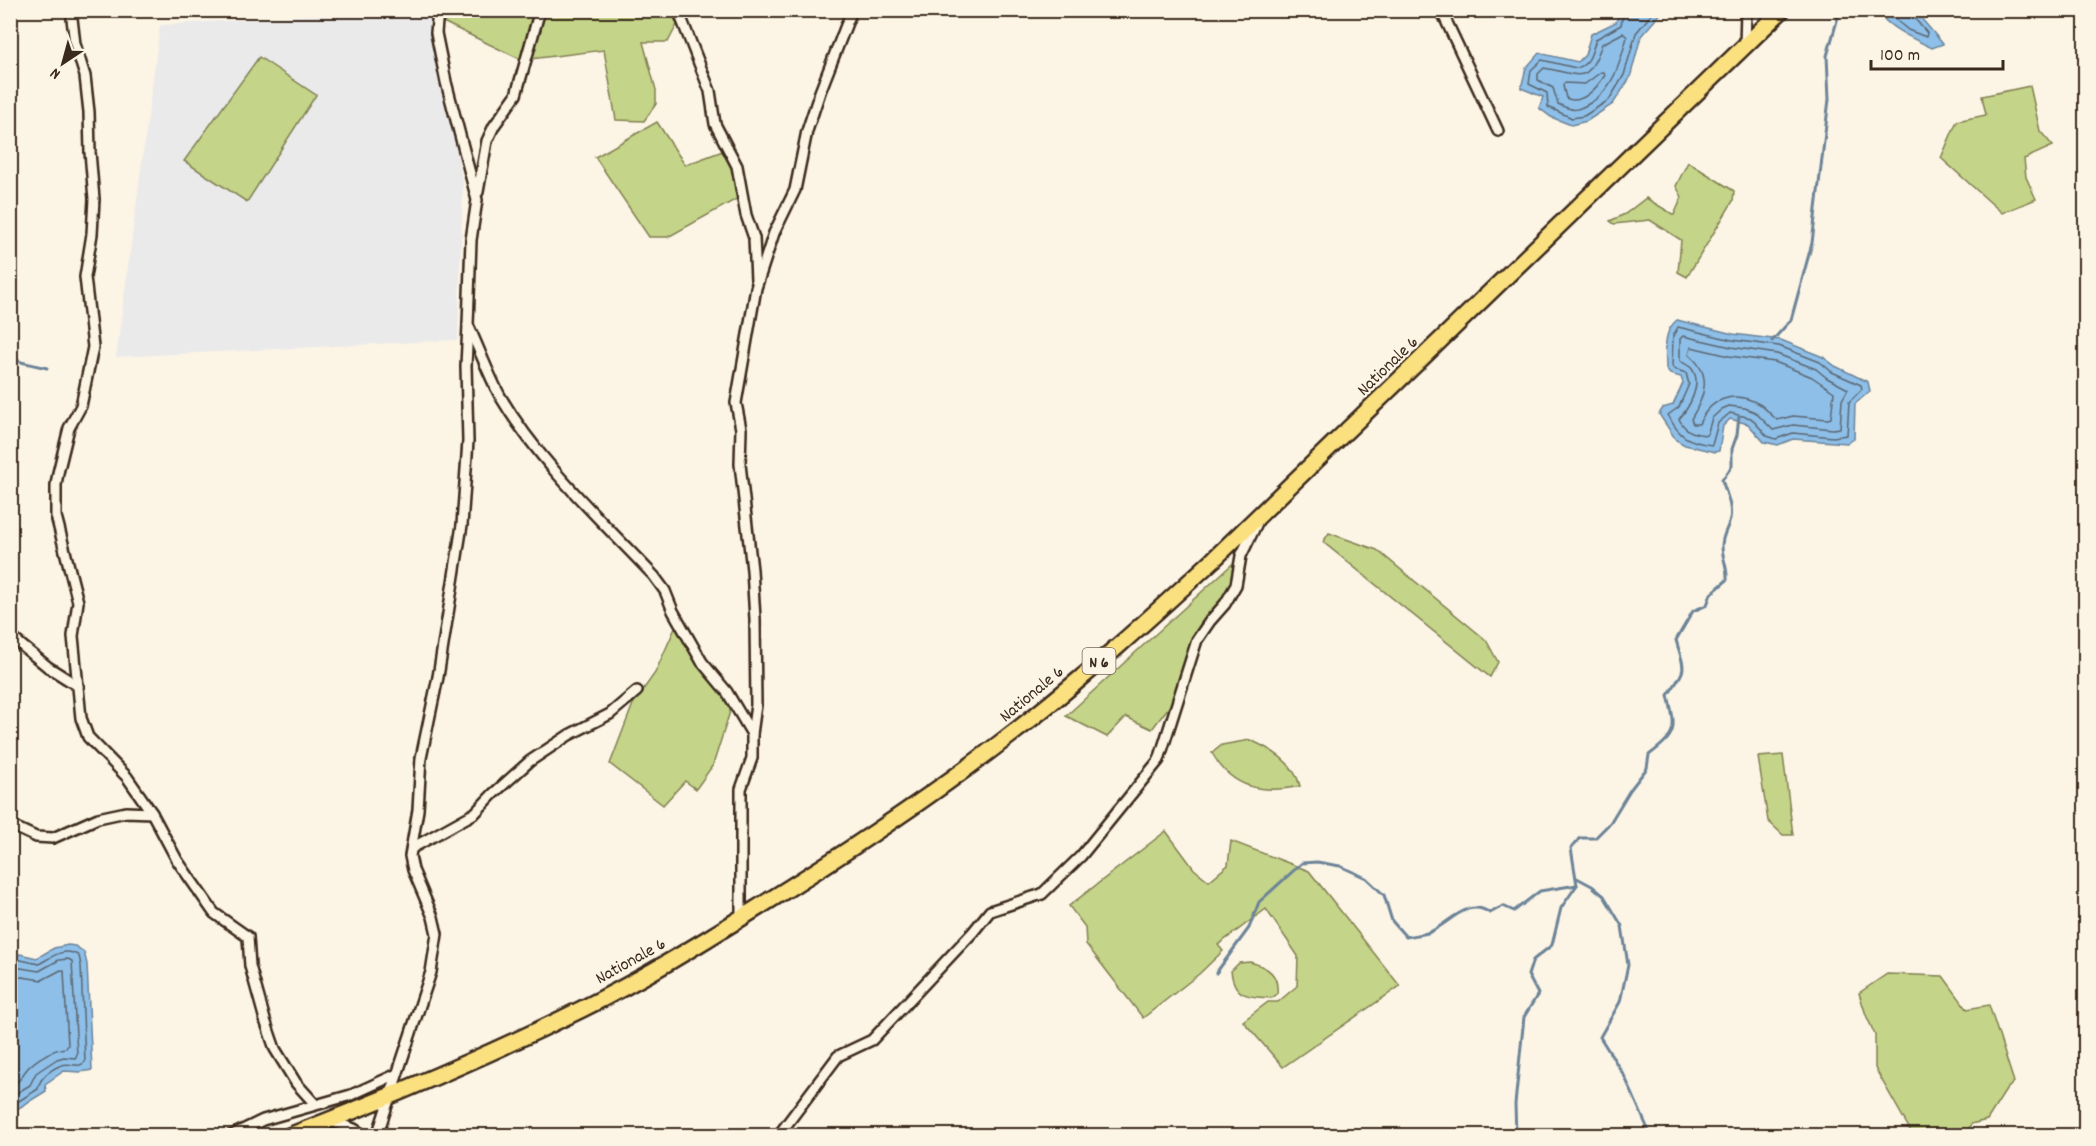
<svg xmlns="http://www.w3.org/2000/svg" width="2096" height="1146" viewBox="0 0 2096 1146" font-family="Dekko,sans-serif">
  <rect width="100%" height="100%" fill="#fcf5e5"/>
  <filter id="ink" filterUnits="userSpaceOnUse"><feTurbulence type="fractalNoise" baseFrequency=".0167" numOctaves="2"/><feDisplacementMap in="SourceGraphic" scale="12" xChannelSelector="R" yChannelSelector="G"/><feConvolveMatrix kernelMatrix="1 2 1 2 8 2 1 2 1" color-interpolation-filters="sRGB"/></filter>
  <g filter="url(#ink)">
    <path fill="#ebeaeb" d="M374,11H429L463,183L458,340L116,357L160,25Z"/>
    <g fill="#c4d488" stroke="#807f53" stroke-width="1.5">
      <path d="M438,10H678L680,19L668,42H643L656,90V104L644,121L616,120L604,50L522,60L443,22L437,18Z"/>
      <path d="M259,57L316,95L247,202L184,161Z"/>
      <path d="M2030,86L2040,131L2053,146L2024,159L2026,177L2036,199L2002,213L1941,158L1957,121L1986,115L1982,96Z"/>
      <path d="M657,122L685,165L728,149L744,195L668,237H649L595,157Z"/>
      <path d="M1688,162L1734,191L1733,201L1687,277L1678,272L1681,240L1650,220L1614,224L1610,221L1625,214L1646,198L1674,215L1682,197L1676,186Z"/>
      <path d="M1329,533L1377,550L1486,640L1498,662L1490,677L1323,542Z"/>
      <path d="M1241,556L1236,585L1197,640L1182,690L1152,729L1126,717L1107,737L1066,716Z"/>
      <path d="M679,619L733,702L713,765L696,789L685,781L663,805L610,764L633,704L655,673Z"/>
      <path d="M1250,740C1271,749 1294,762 1300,786C1263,794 1232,789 1212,753L1222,745Z"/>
      <path d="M1783,755L1793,835H1783L1768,821L1758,757Z"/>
      <path d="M1166,831L1194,869L1209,881L1228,865L1231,841L1309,871L1400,986L1283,1067L1243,1021L1268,1002H1278L1297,986L1298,956L1266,909L1218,945L1223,951L1199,974L1143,1018L1086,944L1085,927L1069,906Z"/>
      <path d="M1250,962C1268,967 1279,974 1277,994L1272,998C1250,997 1234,998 1231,971L1239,963Z"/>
      <path d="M1887,974L1943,976L1967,1009L1989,1005L2014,1082L2006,1090L1987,1120L1971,1124L1966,1135H1913L1875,1068V1035L1866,1015L1859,993Z"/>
    </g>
    <g fill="#8dbfe9" stroke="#6c8398" stroke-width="1.5">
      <path d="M1619,11H1663L1641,36L1630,78L1613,104L1587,121L1571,125L1551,117L1539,108L1543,97L1521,88L1526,68L1539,53L1578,62L1585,55L1591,34L1616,22Z"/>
      <path d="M1876,11H1919L1921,18L1943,44L1932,48C1911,38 1891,29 1876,11Z"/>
      <path d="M1677,320L1733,334L1781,340L1823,357L1835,366L1868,382L1870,391L1855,404L1854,439L1847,443L1793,439L1778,445L1764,442L1748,424L1730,419L1723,426L1719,451L1715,452L1685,445L1676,440L1659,414L1663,408L1673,405L1683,383L1681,377L1670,374L1666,369C1666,352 1662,332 1677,320Z"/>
      <path d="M68,945L75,946L84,952L87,964L92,1070L80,1072L64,1071L45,1084L46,1091L17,1109L18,1115L11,1117V957L20,954L37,958L54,948Z"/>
    </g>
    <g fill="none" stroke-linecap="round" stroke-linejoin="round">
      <g stroke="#5c666f" stroke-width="1.5">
        <path d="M1624,10L1621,25L1596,39C1592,50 1591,65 1576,68L1542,60L1531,70L1529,84L1547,93L1548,107L1572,118L1584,116L1609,100L1624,75L1636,33L1655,10"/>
        <path d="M1884,10L1908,30L1926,37L1927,33L1916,20L1913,10"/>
        <path d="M1623,33L1627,37C1620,62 1615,86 1592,102C1577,111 1574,112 1558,104L1553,88L1538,80V74L1544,68C1582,75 1587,86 1602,44Z"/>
        <path d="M1601,72H1604L1605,75C1597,88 1581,106 1566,98L1563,86L1564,83L1585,84Z"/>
        <path d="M1678,327L1732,340L1779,346L1820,362L1832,372L1861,385L1862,389L1849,402L1847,435L1833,437L1793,433L1776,439L1767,436L1751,418L1730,413L1718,423L1712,445C1688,442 1679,437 1668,415L1679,407L1689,384L1686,373L1674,369L1672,366L1673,336Z"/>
        <path d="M1683,336L1731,347L1777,354L1816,369L1827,378L1848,389L1842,400L1840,428L1833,429L1793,425L1773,430L1755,412L1745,408L1729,406L1722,409L1712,418L1707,435C1693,434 1685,431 1679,419C1689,408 1703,383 1692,369C1689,365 1683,363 1680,361V339Z"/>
        <path d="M1691,347L1729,356L1775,362L1812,377L1834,392L1831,418L1828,419L1793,416L1777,420C1771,415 1766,408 1759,404C1734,390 1710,398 1699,424H1693L1691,419C1705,396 1713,374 1689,355Z"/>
        <path d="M10,962L21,960L39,964C52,957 64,946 79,956L81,965L85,1062C78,1069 71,1062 62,1065C51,1069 39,1078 38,1089L14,1104L10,1110"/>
        <path d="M10,970L21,968L39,971L59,960L68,959L72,961L77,1055L75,1058L64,1057L57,1059L36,1073L30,1085L10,1097"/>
        <path d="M10,979L22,977L42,980L61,970L64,971L68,1045L66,1048C53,1049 36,1059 27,1069C19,1079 23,1079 10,1086"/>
      </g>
      <g stroke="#6c8398" stroke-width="3">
        <path d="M1772,341L1791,320L1812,243L1829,99L1827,56L1840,10"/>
        <path d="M10,356L21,362L47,368"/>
        <path d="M1577,878L1592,886L1604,896L1622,926L1628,965L1620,1002L1600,1037L1625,1077L1651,1136"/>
        <path d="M1216,973L1249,928L1259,902L1302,863L1317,862L1340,866L1366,878L1384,895L1392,921L1406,937C1414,935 1423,935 1430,932C1450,923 1468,897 1490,913L1503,906L1514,911L1540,891L1577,885"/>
        <path d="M1516,1136L1515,1104L1524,1017L1538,994L1528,975L1533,960L1552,945L1561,908L1577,885L1571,848L1580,838H1595L1610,823L1630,790L1647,768L1649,755C1678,733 1676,729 1668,695C1688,666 1685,672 1676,640L1693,611L1707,605L1711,594L1727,580C1728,567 1722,558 1722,546C1722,537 1726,531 1729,523C1734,509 1726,493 1722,480L1732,466V449L1737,435L1739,416"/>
      </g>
      <defs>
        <g id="street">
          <path d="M71,10L75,44L85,76L89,112L90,152L94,199L92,234L85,277L93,347L81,406L69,428L58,473L56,485V516L78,602L73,636L81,718L88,737L127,777L152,813L177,860L214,913L248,937L250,966L265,1020L275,1049L296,1083L315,1104"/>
          <path d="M678,10L710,91L715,124L737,166L746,215L754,238L756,280"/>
          <path d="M1441,10L1498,131"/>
          <path d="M1745,46L1746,10"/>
          <path d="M478,192L487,141L494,126L516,95L540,10"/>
          <path d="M468,325C479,348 488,374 500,396C540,464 600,519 654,576L665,591L673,611L702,662L727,692L752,734V758L741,789V918"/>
          <path d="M10,636L48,667L78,686"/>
          <path d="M752,734L756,705L755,619L752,570L740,464L741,429L736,403L756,288L774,233L795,190L807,131L820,92L852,10"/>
          <path d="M10,825L36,837L53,838L98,818L126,812L152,813"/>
          <path d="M412,848L475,813L493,794L530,761L569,735L610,714L637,691"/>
          <path d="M330,1121L354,1129L365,1136"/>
          <path d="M230,1136L263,1120L351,1095L397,1074"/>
          <path d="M377,1136L431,972L437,934L433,917L413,870L410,856L418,810L421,758L438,677L462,525L468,441L466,366L468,325L471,240L477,200L446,82L436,33L438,10"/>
          <path d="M778,1136L838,1056L872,1040L973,932L990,911L1042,894L1081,856L1159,760L1197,640L1210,621L1225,604L1236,585L1241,556L1257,523"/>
        </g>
        <path id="primary" d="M289,1136C388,1098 487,1056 582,1009C641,980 698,945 754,910C843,855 930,798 1013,733C1082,680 1148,620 1213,560L1782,10"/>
      </defs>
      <use href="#street" stroke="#3b2a1e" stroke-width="14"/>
      <use href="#primary" stroke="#3b2a1e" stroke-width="20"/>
      <use href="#street" stroke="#fcf5e5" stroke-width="9"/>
      <use href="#primary" stroke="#fbe080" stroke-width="15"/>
    </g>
  </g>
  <g text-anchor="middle" stroke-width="4.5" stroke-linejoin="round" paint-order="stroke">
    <rect fill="#fcf5e5" stroke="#75675a" stroke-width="1.5" x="1082.5" y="648" width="33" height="26" rx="4.5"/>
    <g font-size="16" font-weight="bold" fill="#3b2a1e">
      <text x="1099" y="667">N 6</text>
    </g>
    <g font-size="18" fill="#3b2a1e" stroke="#fcf5e5">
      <text transform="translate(1387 365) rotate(-44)" y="6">Nationale 6</text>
      <text transform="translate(1031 693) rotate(-40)" y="6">Nationale 6</text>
      <text transform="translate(630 960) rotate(-29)" y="6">Nationale 6</text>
    </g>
  </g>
  <rect width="2096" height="1146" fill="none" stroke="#fcf5e5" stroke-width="36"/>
  <rect x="18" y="18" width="2060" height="1110" fill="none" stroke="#3b2a1e" stroke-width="2" filter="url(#ink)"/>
  <g transform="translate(63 63) rotate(216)" stroke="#fcf5e5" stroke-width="4.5" paint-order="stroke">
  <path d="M0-4.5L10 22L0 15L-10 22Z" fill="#3b2a1e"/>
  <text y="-9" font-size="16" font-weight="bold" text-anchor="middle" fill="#3b2a1e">N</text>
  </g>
  <path d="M1871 60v9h132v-9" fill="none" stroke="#3b2a1e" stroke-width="3"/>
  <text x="1880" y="60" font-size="18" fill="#3b2a1e" stroke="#fcf5e5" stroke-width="4.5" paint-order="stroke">100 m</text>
</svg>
